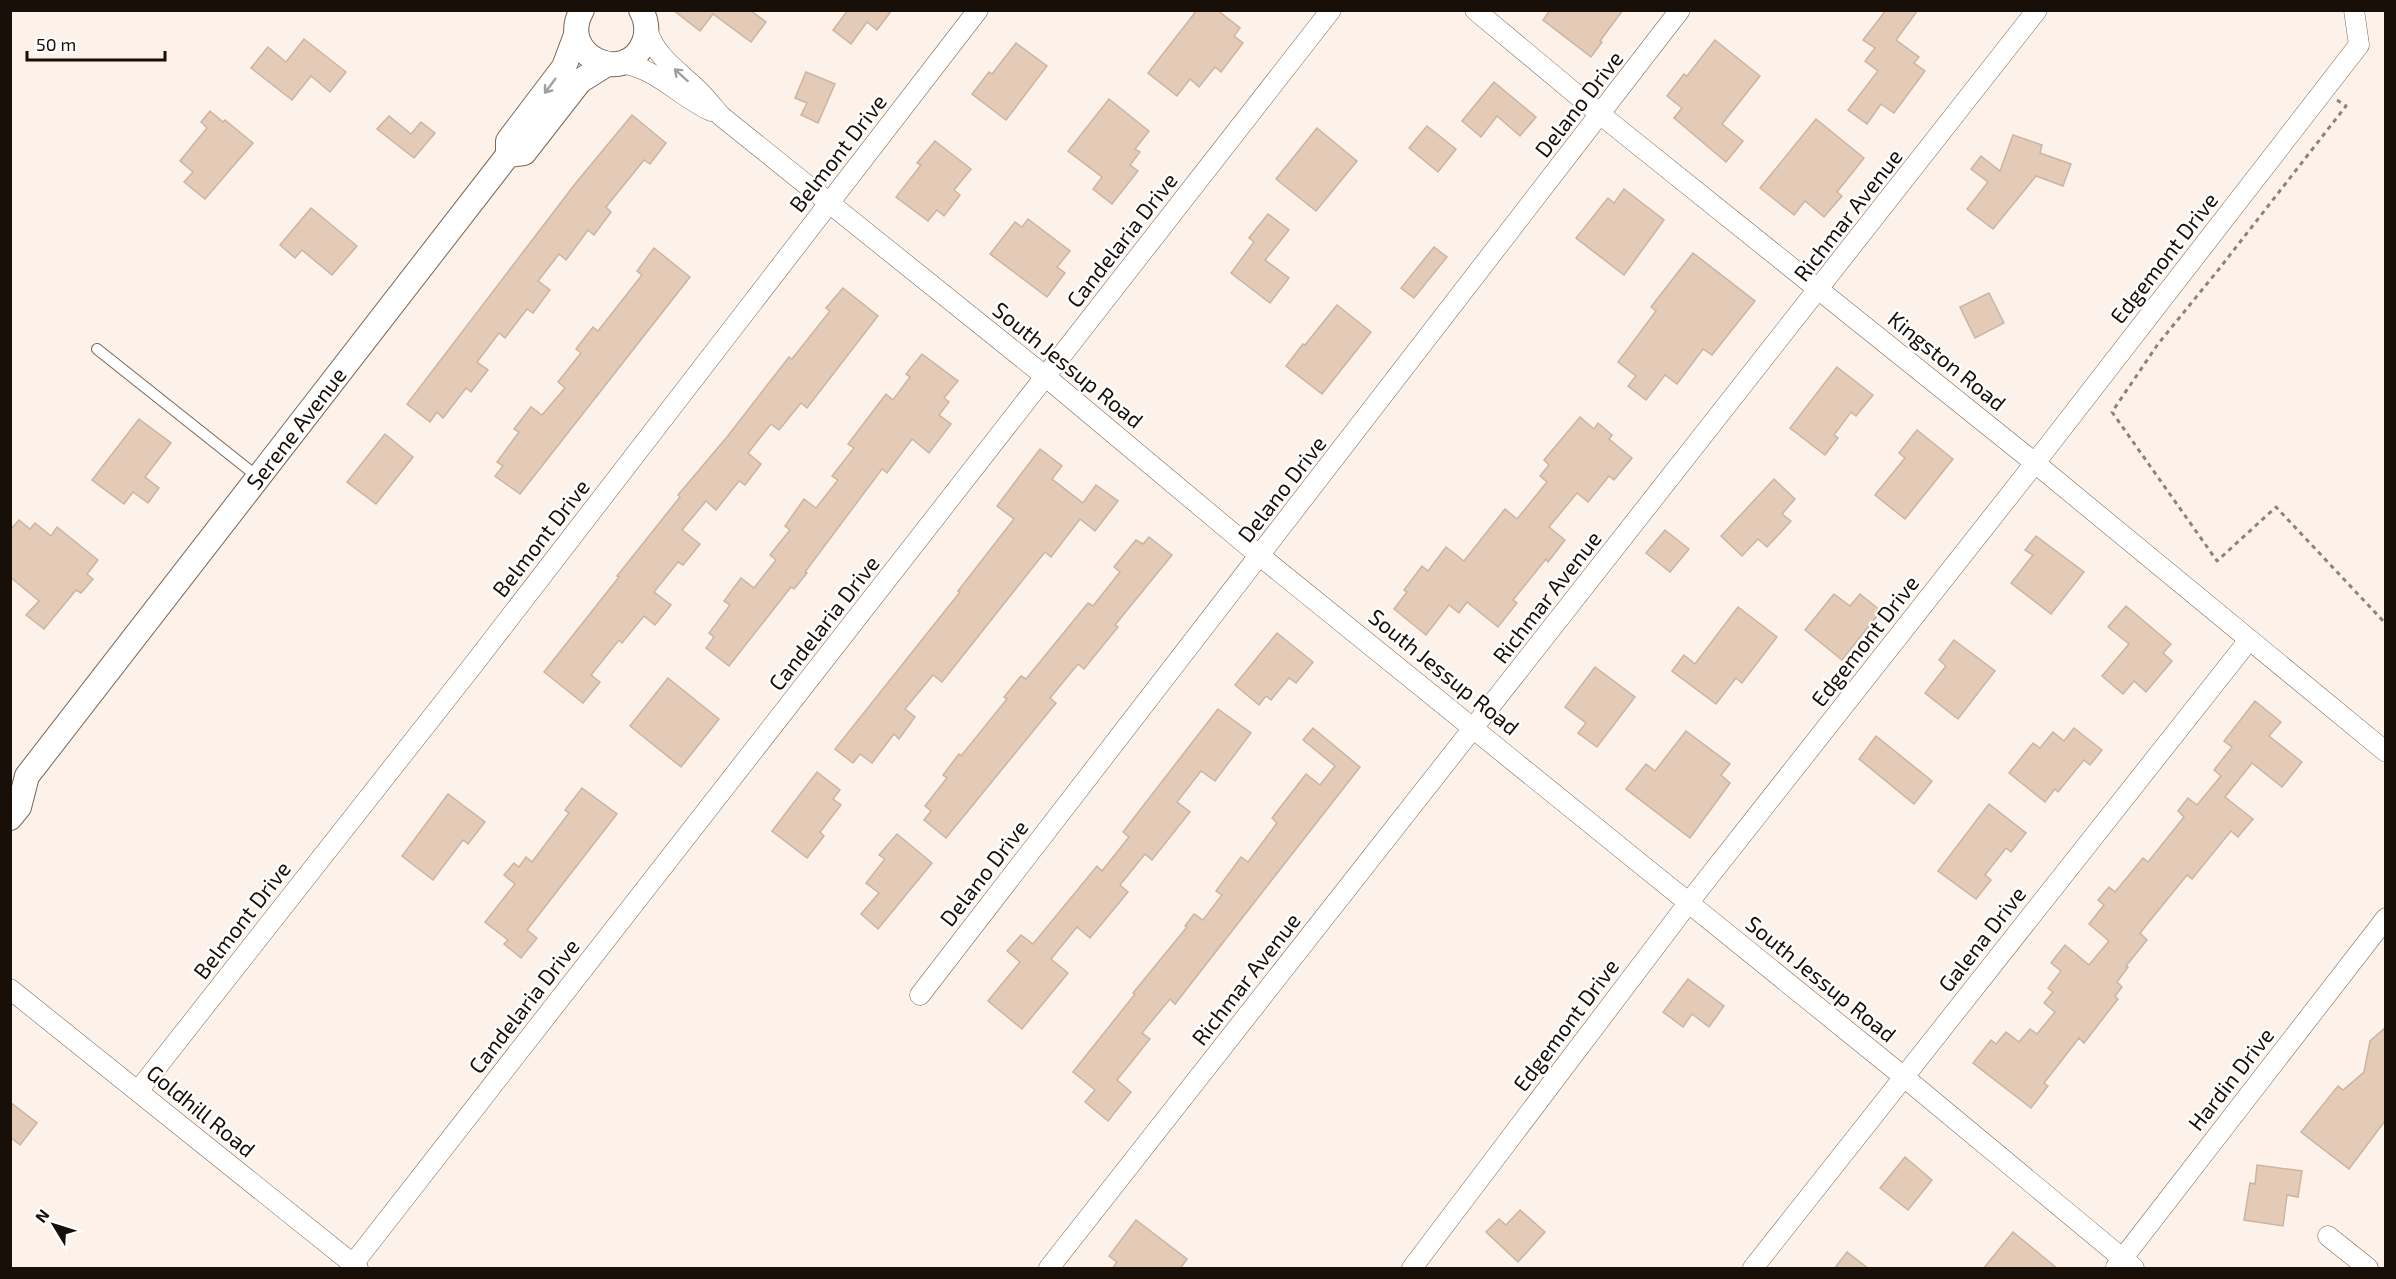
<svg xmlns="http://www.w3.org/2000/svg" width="2396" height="1279" viewBox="0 0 2396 1279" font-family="'Exo 2',sans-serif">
  <rect width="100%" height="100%" fill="#fcf2ea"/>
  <g fill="#e3cbb7" stroke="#ccb4a0" stroke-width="1.5">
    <path d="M673,10H750L766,22L751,42L713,14L700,31Z"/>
    <path d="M848,10H892L877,30L867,22L851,44L833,30Z"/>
    <path d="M1197,10H1217L1240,28L1234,36L1243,43L1221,72L1215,67L1199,87L1190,79L1177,96L1148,73Z"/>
    <path d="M1550,10H1623L1600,41L1602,42L1591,57L1543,20Z"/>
    <path d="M1886,10H1918L1896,40L1919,57L1914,63L1925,71L1894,113L1881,104L1867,124L1848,110L1878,71L1865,61L1875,48L1863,40Z"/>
    <path d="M304,39L346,72L330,92L311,76L292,100L251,68L268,47L286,62Z"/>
    <path d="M1715,40L1760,76L1722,124L1743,141L1726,162L1674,118L1682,108L1667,96L1684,74L1687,76Z"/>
    <path d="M1016,43L1047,66L1006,120L972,94L989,72L992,74Z"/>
    <path d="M806,72L835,84L818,123L801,115L807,103L795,98Z"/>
    <path d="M1494,82L1536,117L1520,136L1497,116L1481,137L1462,121Z"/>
    <path d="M1109,99L1149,131L1135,149L1140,152L1130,165L1138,171L1112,204L1093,189L1102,177L1068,151Z"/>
    <path d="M210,111L223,122L225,120L253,143L205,199L184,182L193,172L180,161L207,128L201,122Z"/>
    <path d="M632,115L666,143L650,164L644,160L606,207L611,212L594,235L588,230L566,260L559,254L538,281L550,290L533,313L527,309L505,338L499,333L477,362L488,370L471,392L466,388L443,418L437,412L430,422L407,404L575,184Z"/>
    <path d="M389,116L411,134L421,122L435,133L414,158L377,129Z"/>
    <path d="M1816,119L1864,158L1837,192L1842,196L1824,217L1805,201L1794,215L1760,188Z"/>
    <path d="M1427,126L1456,149L1438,172L1409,148Z"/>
    <path d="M1317,128L1357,161L1316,211L1276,179Z"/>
    <path d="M2013,135L2042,145L2040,153L2071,164L2063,186L2036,176L1993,229L1967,209L1988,182L1971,169L1981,156L2000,171Z"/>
    <path d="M935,141L971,169L954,190L960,195L944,216L937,210L928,221L896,197L921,165L917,163Z"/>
    <path d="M1624,189L1664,220L1624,275L1576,238L1608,198L1614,203Z"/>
    <path d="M311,208L357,246L332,275L302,250L295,258L280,245Z"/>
    <path d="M1268,214L1289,230L1265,260L1289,278L1270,303L1231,273L1254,242L1249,238Z"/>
    <path d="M1028,219L1070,251L1057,267L1065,273L1047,297L990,254L1015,222L1022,227Z"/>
    <path d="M1434,247L1447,257L1414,298L1401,288Z"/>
    <path d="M654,248L690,277L520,494L495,476L503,466L497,462L519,432L514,429L531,407L542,415L565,388L558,382L581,353L576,349L593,327L598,331L642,275L637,271Z"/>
    <path d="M1693,253L1755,301L1712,355L1703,349L1677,384L1665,375L1646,400L1628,386L1636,376L1618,362L1656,311L1651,307Z"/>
    <path d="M843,288L878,316L807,408L801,403L779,430L771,424L748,453L761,464L745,485L739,481L716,510L706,501L682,530L700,544L683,565L678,562L654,592L671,605L655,625L644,616L622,643L619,640L591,675L600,682L583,703L544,672L619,577L617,576L680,497L678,495L727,437L789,357L792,359L830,311L826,308Z"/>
    <path d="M1989,293L2004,323L1975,338L1960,307Z"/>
    <path d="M1337,305L1371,332L1322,394L1286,366L1303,344L1305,345Z"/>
    <path d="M922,354L958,381L944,398L949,402L939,415L951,424L929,453L912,439L887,473L882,469L805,572L807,573L794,589L791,587L729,666L706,648L714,637L709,633L730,605L724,601L741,578L754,588L776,560L770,555L790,530L785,526L804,499L816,508L838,480L832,476L854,448L848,444L886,394L893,400L910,377L906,374Z"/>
    <path d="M1837,367L1873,395L1856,416L1851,412L1834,435L1838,438L1825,455L1790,428Z"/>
    <path d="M1580,417L1594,429L1598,423L1612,435L1609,439L1632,458L1614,480L1609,476L1588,502L1577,493L1549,527L1565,540L1548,562L1546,559L1513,600L1517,603L1498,627L1467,602L1459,613L1449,605L1426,635L1394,609L1407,592L1404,590L1422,566L1428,571L1446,547L1464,561L1505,509L1517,519L1547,482L1540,476L1549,465L1544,460Z"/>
    <path d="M139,419L171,443L145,477L159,488L148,503L133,492L124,504L92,480Z"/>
    <path d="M1917,430L1953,459L1905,519L1875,495L1905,458L1899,453Z"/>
    <path d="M385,434L413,457L376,504L347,482Z"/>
    <path d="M1040,449L1062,466L1052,479L1083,503L1096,485L1118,501L1095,531L1080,519L1051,557L1045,552L942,682L933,675L905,709L915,717L899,739L894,734L872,763L860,754L853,763L835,749L960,592L958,591L1014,519L997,506Z"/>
    <path d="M1774,479L1795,499L1782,514L1791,521L1767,547L1758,539L1742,556L1721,536Z"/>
    <path d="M19,520L30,529L35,523L51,536L57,527L98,560L87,574L93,579L81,593L76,590L44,629L26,615L39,601L10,577V530Z"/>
    <path d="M1665,530L1689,549L1670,572L1646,553Z"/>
    <path d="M2036,536L2084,572L2051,614L2011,583L2033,555L2025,550Z"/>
    <path d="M1149,537L1172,555L1115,625L1118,627L1084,669L1078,664L1050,698L1056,703L946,838L924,820L931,811L925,806L947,778L943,775L959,754L961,756L1007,699L1004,697L1021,676L1026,679L1088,603L1093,606L1120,572L1114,567L1136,540L1143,544Z"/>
    <path d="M1834,594L1850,606L1860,594L1881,611L1842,660L1805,630Z"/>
    <path d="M2126,606L2171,644L2163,653L2172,661L2146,692L2134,681L2123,694L2102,676L2129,644L2108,627Z"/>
    <path d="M1738,607L1777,637L1742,683L1736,678L1716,704L1672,671L1684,655L1695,664Z"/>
    <path d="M1277,633L1313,662L1296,683L1289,678L1271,700L1266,696L1259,705L1235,685Z"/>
    <path d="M1954,640L1995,671L1958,719L1925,693L1946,666L1939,660Z"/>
    <path d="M1595,667L1635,697L1597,747L1578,733L1586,723L1565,707Z"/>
    <path d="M668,678L719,719L681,767L630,726Z"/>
    <path d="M2255,701L2281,722L2269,736L2302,762L2282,787L2252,763L2225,797L2253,819L2238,837L2231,831L2192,879L2187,875L2140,933L2147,940L2126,966L2128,967L2117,982L2122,987L2115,996L2118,999L2084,1043L2079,1038L2044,1083L2048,1086L2031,1108L1973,1063L1991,1040L1996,1044L2006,1032L2019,1042L2030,1029L2037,1034L2055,1012L2044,1003L2053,992L2048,988L2061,971L2051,963L2065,945L2089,965L2109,941L2089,924L2104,905L2098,900L2109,887L2115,892L2143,858L2148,862L2184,817L2178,811L2188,798L2197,805L2221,776L2214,770L2232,747L2224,741Z"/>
    <path d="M1218,709L1251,733L1215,781L1201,771L1177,802L1190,812L1152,860L1145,854L1120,885L1128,892L1090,938L1077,927L1051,959L1068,973L1022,1029L988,1001L1020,962L1007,951L1021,935L1033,944L1097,866L1102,871L1129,837L1123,832Z"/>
    <path d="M1313,728L1360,767L1175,1004L1170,999L1142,1033L1150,1039L1117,1080L1131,1092L1108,1121L1085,1102L1095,1090L1073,1072L1135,994L1133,993L1187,927L1185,926L1194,914L1203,920L1222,895L1216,891L1241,857L1248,862L1277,823L1272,818L1306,774L1320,785L1335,766L1303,740Z"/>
    <path d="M2074,728L2102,750L2090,765L2084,760L2058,792L2055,789L2045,802L2009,773L2033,743L2040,748L2053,732L2064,741Z"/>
    <path d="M1686,731L1730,764L1721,775L1730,783L1690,838L1626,789L1646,764L1655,771Z"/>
    <path d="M1876,736L1932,781L1914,804L1859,759Z"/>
    <path d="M817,772L840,790L833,799L841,805L820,832L824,836L807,858L772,831Z"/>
    <path d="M582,788L617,814L527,930L537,938L521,958L504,944L508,940L485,922L515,884L504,875L514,863L519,867L526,857L532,862L569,813L565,810Z"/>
    <path d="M448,794L485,822L468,844L463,840L433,880L402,856Z"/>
    <path d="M1989,804L2026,833L2011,852L2006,848L1985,875L1991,880L1976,899L1938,871Z"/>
    <path d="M897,834L932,863L878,929L861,914L879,893L866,883L885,859L879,855Z"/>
    <path d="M1688,979L1724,1006L1709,1027L1692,1014L1683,1027L1663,1012Z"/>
    <path d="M2385,1028V1121L2349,1169L2301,1132L2338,1086L2343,1090L2364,1072L2370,1041Z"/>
    <path d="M10,1102L37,1123L20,1145L10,1137Z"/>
    <path d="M1905,1157L1932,1180L1908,1210L1880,1188Z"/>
    <path d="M2257,1165L2302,1171L2298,1197L2287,1195L2283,1226L2244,1220L2250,1183L2255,1184Z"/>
    <path d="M1520,1210L1545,1232L1518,1262L1486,1232L1499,1219L1506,1225Z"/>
    <path d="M1136,1220L1187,1259L1180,1269H1112L1117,1262L1109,1256Z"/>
    <path d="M2013,1232L2058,1269H1983Z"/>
    <path d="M1847,1252L1869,1269H1834Z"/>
  </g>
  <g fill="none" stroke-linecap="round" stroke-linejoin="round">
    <defs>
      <path id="service" d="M97,349L258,477"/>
      <g id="minor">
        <path d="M1475,10L1601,115L2035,463L2386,752"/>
        <path d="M647,29C655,57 679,71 699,91C707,99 714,108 721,116L1046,377L1260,556L1904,1077L2134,1268"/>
        <path d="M620,63C655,67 680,97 711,111"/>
        <path d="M10,989L358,1268"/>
        <path d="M920,995L1680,10"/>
        <path d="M138,1091L477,660L978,10"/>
        <path d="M2328,1236L2368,1268"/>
        <path d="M353,1264L1331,10"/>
        <path d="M2116,1267L2386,918"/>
        <path d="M1049,1268L2037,10"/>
        <path d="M1412,1268L1689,902L2035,463L2359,45L2354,10"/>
        <path d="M1753,1268L2249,640"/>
      </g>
      <g id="tertiary">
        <path d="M582,10C556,55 626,88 644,42C648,31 647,21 641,10"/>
        <path d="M508,155V141L564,67L576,35"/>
        <path id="s1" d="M10,818L19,807L27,776L508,155L524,153L580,81L607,64"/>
      </g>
    </defs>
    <use href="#service" stroke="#7c6655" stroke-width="12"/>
    <use href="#minor" stroke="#7c6655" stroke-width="21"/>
    <use href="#tertiary" stroke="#7c6655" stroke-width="26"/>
    <path stroke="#8c837c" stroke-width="3" stroke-dasharray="4.5 4.5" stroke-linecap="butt" d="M2337,100L2346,106L2219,269L2158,344L2112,412L2217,561L2276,507L2386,624"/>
    <use href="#service" stroke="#fff" stroke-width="10"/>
    <use href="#minor" stroke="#fff" stroke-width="20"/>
    <use href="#tertiary" stroke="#fff" stroke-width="24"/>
  </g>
  <defs><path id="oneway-shaft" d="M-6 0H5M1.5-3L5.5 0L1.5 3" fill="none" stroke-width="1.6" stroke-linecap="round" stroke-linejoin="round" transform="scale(1.5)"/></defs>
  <g stroke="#a29f9c">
    <use href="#oneway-shaft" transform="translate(681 75) rotate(-138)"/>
    <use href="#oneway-shaft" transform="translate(550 86) rotate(127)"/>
  </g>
  <g text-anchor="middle" stroke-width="5" stroke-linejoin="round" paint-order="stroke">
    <g font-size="22" fill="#170f08" stroke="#fff">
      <text transform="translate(1579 104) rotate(-52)" y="8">Delano Drive</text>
      <text transform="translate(838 153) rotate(-52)" y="8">Belmont Drive</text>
      <text transform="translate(1848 215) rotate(-52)" y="8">Richmar Avenue</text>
      <text transform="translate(1122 240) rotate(-52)" y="8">Candelaria Drive</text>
      <text transform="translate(2164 258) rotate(-52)" y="8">Edgemont Drive</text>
      <text transform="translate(1947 361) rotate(39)" y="8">Kingston Road</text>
      <text transform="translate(1068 365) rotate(39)" y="8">South Jessup Road</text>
      <text dy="8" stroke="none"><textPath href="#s1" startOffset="486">Serene Avenue</textPath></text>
      <text transform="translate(1282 489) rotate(-52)" y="8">Delano Drive</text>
      <text transform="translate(541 538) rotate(-52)" y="8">Belmont Drive</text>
      <text transform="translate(1547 597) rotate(-52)" y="8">Richmar Avenue</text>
      <text transform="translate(824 623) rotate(-52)" y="8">Candelaria Drive</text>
      <text transform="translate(1865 641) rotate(-52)" y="8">Edgemont Drive</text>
      <text transform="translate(1444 672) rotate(39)" y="8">South Jessup Road</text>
      <text transform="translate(984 873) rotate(-52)" y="8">Delano Drive</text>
      <text transform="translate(242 920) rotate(-52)" y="8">Belmont Drive</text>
      <text transform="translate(1982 939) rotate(-52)" y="8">Galena Drive</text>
      <text transform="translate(1246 979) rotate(-52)" y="8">Richmar Avenue</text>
      <text transform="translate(1821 979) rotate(39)" y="8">South Jessup Road</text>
      <text transform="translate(524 1006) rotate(-52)" y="8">Candelaria Drive</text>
      <text transform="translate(1566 1025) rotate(-53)" y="8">Edgemont Drive</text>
      <text transform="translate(2231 1079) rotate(-52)" y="8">Hardin Drive</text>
      <text transform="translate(201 1111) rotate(39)" y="8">Goldhill Road</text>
    </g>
  </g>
  <rect width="2396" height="1279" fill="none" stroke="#170f08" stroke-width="24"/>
  <g transform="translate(54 1225) rotate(308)" stroke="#ffffff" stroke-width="4.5" paint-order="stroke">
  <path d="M0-4.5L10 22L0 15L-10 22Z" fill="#170f08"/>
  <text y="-9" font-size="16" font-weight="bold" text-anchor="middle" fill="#170f08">N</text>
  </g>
  <path d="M27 51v9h138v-9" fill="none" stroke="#170f08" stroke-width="3"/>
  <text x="36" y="51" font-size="18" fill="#170f08" stroke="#ffffff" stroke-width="4.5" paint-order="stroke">50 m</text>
</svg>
